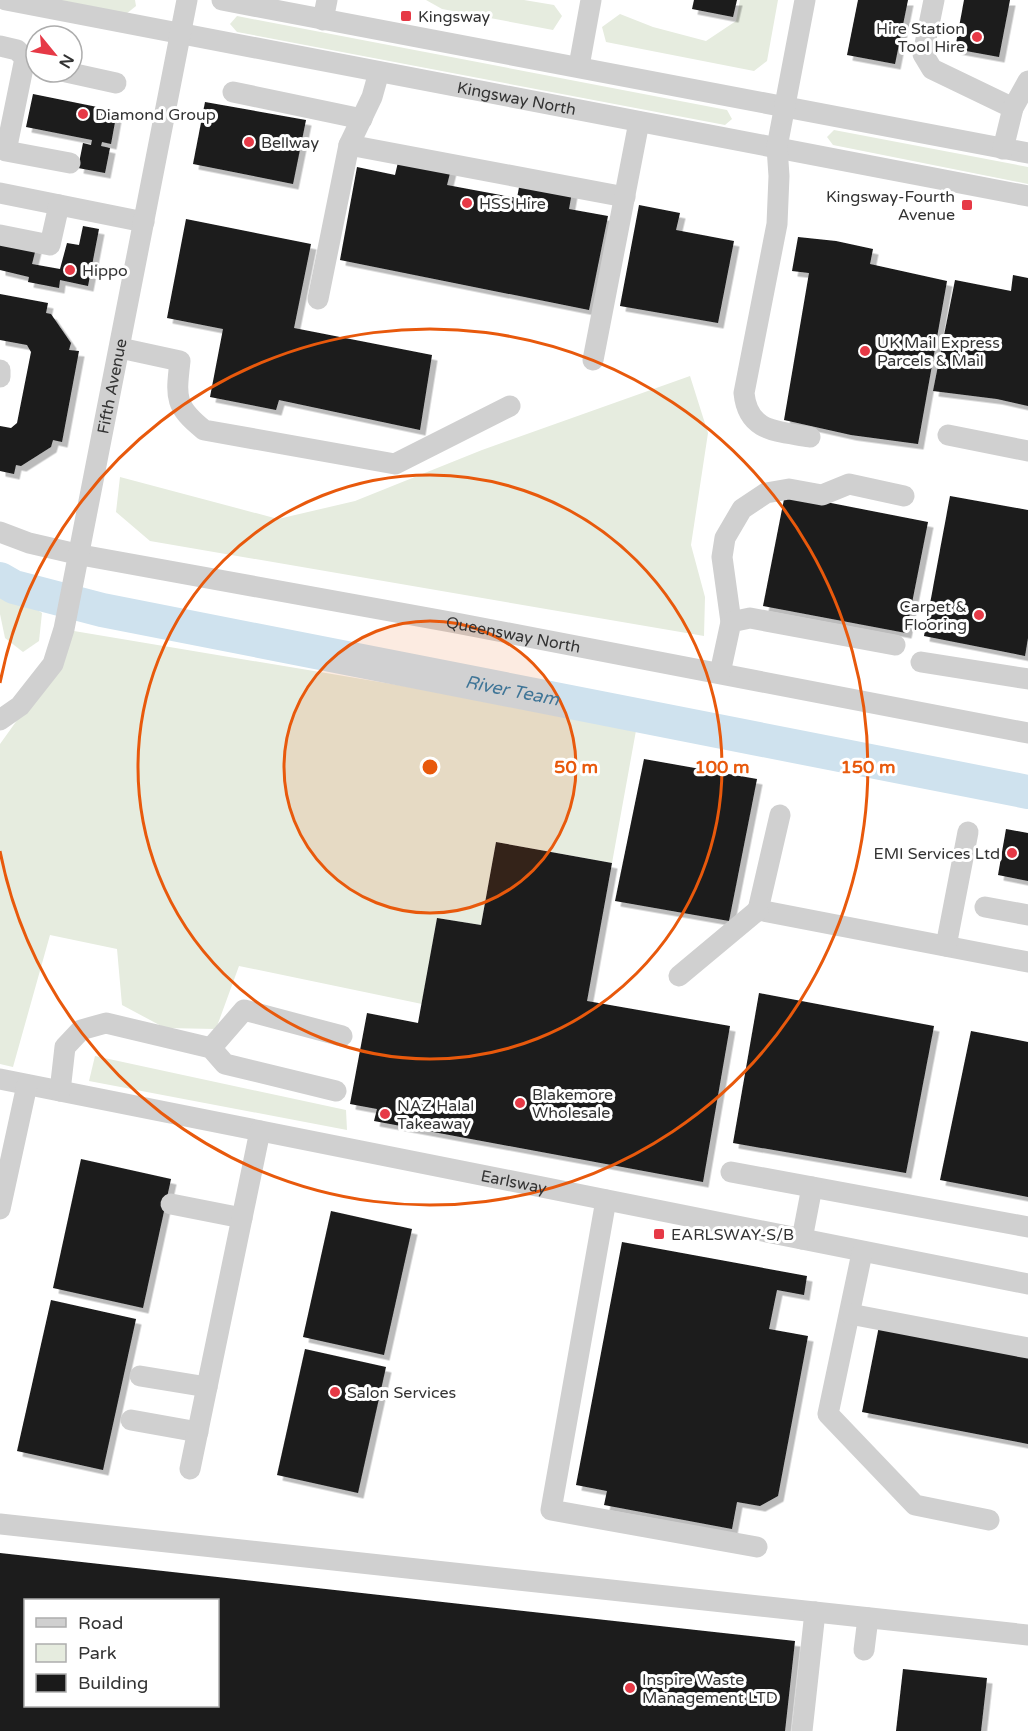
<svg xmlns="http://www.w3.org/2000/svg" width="1028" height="1731" viewBox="0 0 1028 1731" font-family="'Varela Round',sans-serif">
  <defs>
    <filter id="shadow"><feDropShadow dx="5.5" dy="5.5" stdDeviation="0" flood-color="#0004"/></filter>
  </defs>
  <rect width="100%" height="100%" fill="#fff"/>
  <g fill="#e6ecdf">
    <path d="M55,0H135L136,6L126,14Z"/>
    <path d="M426,0H524L554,5L562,16L553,30L442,9Z"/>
    <path d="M740,0H778L767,61L754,71L606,42L602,27L620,14L653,27L706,41L736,21Z"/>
    <path d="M237,16L727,110L732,119L725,125L237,32L230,24Z"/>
    <path d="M834,130L1028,167V184L833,145L827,137Z"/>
    <path d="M690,376L708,433L691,545L705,597L704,636L150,541L116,512L120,477L278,519L355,501L482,450Z"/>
    <path d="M0,586L42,613L39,641L23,652L5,638L0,614Z"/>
    <path d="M74,631L637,725L612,863L496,842L481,925L437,918L422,1004L239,966L216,1029L165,1028L122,1005L117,949L50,935L13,1067L0,1064V744L43,684Z"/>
    <path d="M95,1056L346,1110L347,1130L89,1081Z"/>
  </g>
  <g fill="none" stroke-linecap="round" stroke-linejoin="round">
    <path stroke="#cfe2ee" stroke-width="34" id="s1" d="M0,579L14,587L102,610L1028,792"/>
  </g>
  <g fill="#1a1a1a" fill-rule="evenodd" filter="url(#shadow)">
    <path d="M694,0H737L733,17L692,9Z"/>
    <path d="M858,0H908L895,64L847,55Z"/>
    <path d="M964,0H1010L999,57L955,49Z"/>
    <path d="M33,94L117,111L111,144L102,142L101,146L110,148L105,173L78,168L83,143L91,145L92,140L26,127Z"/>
    <path d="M205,102L306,120L293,184L193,164Z"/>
    <path d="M399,158L451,169L447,185L517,198L520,182L572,192L569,209L608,216L589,310L340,260L357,167L395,175Z"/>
    <path d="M639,205L680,213L676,230L734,241L718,323L620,306Z"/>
    <path d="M186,219L311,244L294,328L432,355L420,430L279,400L276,410L210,397L223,329L167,318Z"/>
    <path d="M83,226L99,229L88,286L60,280L59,288L28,282L29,277L0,270V239L36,248L32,264L60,269L67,243L79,245Z"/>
    <path d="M798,237L836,241L873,249L870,264L947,281L918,444L851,435L784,420L809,273L792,271Z"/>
    <path d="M1013,275L1028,278V406L997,399L933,391L955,280L1011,291Z"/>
    <path d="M0,294L48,303L46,313L51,314L71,343L69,350L79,351L62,442L53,440L51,447L21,466L16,465L14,474L0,471V426L11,428L17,423L31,352L27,345L0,340Z"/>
    <path d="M785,494L928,522L906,633L763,606Z"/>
    <path d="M950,496L1028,510V638L1025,656L924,636Z"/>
    <path d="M644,759L757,779L729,921L615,901Z"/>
    <path d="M1006,829L1028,833V881L998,875Z"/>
    <path d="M496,842L612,863L587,1001L730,1026L703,1182L374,1121L377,1109L350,1104L367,1013L418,1023L437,918L481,925Z"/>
    <path d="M759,993L934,1026L906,1173L733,1143Z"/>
    <path d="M971,1031L1028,1042V1197L940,1180Z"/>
    <path d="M81,1159L171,1179L143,1308L53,1288Z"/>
    <path d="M331,1211L412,1229L384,1355L303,1337Z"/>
    <path d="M622,1242L807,1276L804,1295L777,1290L769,1329L808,1336L778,1496L760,1506L737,1502L732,1529L604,1505L607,1491L576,1485Z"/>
    <path d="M51,1300L136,1319L103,1470L17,1451Z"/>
    <path d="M879,1326L1028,1355V1444L862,1412Z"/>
    <path d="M305,1349L386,1367L358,1493L277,1475Z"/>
    <path d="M0,1553L795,1641L785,1731H0ZM26,1600H218V1706H26Z"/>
    <path d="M903,1669L987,1678L981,1731H896Z"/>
  </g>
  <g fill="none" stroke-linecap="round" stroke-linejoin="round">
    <g stroke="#d0d0d0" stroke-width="21">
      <path id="s2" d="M6,0L1028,196"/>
      <path d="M222,0L1028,153"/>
      <path d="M805,0L777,147L779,176L777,224L744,393C748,433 778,431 810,437"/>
      <path d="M934,0L923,54L932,69L1013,108"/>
      <path d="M323,20L327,0"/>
      <path d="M0,46L17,50L25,58L6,151L70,163"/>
      <path d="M579,66L591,0"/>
      <path d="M66,72L116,83"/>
      <path d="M233,92L362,119"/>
      <path d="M349,145L625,197"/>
      <path d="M1003,149L1013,108L1028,81"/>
      <path d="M0,193L144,222"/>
      <path d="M0,235L50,245L59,205"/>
      <path d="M318,299L349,145L372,97L379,72"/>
      <path d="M120,348L180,361C176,397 174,406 204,430L395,464L510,406"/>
      <path d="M593,360L639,122"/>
      <path d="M0,370V377"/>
      <path d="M948,435L1028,451"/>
      <path id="s3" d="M0,532L29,543L81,555L456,623L1028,733"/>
      <path d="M731,622L722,557L725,538L742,509L766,493L789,489L822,495L849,484L904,496"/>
      <path d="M921,662L1028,679"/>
      <path d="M720,673L731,622L750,618L895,645"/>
      <path id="s4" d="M0,720L20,706L53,664L64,629L187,0"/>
      <path d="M780,815L758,910L1028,962"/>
      <path d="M985,907L1028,915"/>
      <path d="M946,946L968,832"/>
      <path d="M679,976L758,910"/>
      <path d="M211,1048L244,1010L342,1036"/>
      <path id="s5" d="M0,1079L1028,1284"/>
      <path d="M60,1091L65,1047L81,1030L106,1023L211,1048L225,1064L336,1091"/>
      <path d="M731,1172L1028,1227"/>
      <path d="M606,1200L551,1510L757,1547"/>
      <path d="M171,1204L242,1218"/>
      <path d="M0,1209L27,1085"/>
      <path d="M802,1239L812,1187"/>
      <path d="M862,1253L828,1414L915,1505L989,1520"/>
      <path d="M850,1314L1028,1348"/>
      <path d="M140,1376L207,1387"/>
      <path d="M131,1420L198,1432"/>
      <path d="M190,1469L260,1131"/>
      <path d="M0,1524L1028,1635"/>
      <path d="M864,1650L868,1618"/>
      <path d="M802,1731L815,1612"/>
    </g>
  </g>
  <circle cx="430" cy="767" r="146" fill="#e8590c" fill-opacity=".12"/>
  <g fill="none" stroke="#e8590c" stroke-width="3">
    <circle cx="430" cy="767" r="146"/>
    <circle cx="430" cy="767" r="292"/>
    <path d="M0 683A438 438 0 1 1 0 851"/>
  </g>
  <g fill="#e63946" stroke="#fff" stroke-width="2">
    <rect x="400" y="10" width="12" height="12" rx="3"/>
    <circle cx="977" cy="37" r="6"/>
    <circle cx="83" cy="114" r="6"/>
    <circle cx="249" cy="142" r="6"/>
    <circle cx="467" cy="203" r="6"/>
    <rect x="961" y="199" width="12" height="12" rx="3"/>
    <circle cx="70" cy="270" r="6"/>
    <circle cx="865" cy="351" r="6"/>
    <circle cx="979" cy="615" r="6"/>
    <circle cx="1012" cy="853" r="6"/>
    <circle cx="520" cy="1103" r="6"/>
    <circle cx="385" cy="1114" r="6"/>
    <rect x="653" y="1228" width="12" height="12" rx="3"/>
    <circle cx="335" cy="1392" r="6"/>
    <circle cx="630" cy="1688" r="6"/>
  </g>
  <g text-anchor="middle" stroke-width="6" stroke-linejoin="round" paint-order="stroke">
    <g font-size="16" fill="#333" stroke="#fff" text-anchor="start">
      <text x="418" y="22">Kingsway</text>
      <text x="965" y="34" text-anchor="end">Hire Station<tspan x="965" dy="18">Tool Hire</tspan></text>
      <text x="95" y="120">Diamond Group</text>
      <text x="261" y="148">Bellway</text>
      <text x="955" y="202" text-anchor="end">Kingsway-Fourth<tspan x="955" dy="18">Avenue</tspan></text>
      <text x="479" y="209">HSS Hire</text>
      <text x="82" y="276">Hippo</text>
      <text x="877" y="348">UK Mail Express<tspan x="877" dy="18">Parcels &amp; Mail</tspan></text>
      <text x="967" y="612" text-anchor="end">Carpet &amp;<tspan x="967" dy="18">Flooring</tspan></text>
      <text x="1000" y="859" text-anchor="end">EMI Services Ltd</text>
      <text x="532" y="1100">Blakemore<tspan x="532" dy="18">Wholesale</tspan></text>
      <text x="397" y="1111">NAZ Halal<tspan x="397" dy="18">Takeaway</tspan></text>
      <text x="671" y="1240">EARLSWAY-S/B</text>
      <text x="347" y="1398">Salon Services</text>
      <text x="642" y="1685">Inspire Waste<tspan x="642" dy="18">Management LTD</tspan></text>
    </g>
    <g font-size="16" fill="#333" stroke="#fff">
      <text dy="6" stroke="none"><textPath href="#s2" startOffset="520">Kingsway North</textPath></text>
      <text dy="6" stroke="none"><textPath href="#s4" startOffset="362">Fifth Avenue</textPath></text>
      <text dy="6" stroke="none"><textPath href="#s3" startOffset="524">Queensway North</textPath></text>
      <text dy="6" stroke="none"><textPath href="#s5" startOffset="524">Earlsway</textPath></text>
    </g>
    <g font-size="18" font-style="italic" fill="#3f7597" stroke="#fff">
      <text dy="6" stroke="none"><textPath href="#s1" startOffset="525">River Team</textPath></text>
    </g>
  </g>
  <circle cx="430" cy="767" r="9" fill="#e8590c" stroke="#fff" stroke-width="3"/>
  <g font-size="18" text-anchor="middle" font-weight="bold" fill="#e8590c" stroke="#fff" stroke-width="6" stroke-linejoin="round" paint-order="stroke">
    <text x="576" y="773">50 m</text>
    <text x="722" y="773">100 m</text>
    <text x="868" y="773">150 m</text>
  </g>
  <rect x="24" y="1599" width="195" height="108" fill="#ffffff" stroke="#adadad" stroke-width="1.5"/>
  <rect x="36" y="1618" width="30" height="9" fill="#d0d0d0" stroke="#adadad" stroke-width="1.5"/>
  <text x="78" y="1629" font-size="18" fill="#333333">Road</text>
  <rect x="36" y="1644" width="30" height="18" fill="#e6ecdf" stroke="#adadad" stroke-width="1.5"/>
  <text x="78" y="1659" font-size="18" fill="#333333">Park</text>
  <rect x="36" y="1674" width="30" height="18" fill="#1a1a1a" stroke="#adadad" stroke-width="1.5"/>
  <text x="78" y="1689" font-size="18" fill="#333333">Building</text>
  <g transform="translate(54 54) rotate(120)"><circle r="28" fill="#ffffff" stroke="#adadad" stroke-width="1.5"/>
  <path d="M0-4.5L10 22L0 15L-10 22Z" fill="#e63946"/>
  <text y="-9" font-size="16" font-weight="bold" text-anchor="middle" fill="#333333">N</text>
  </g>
</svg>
